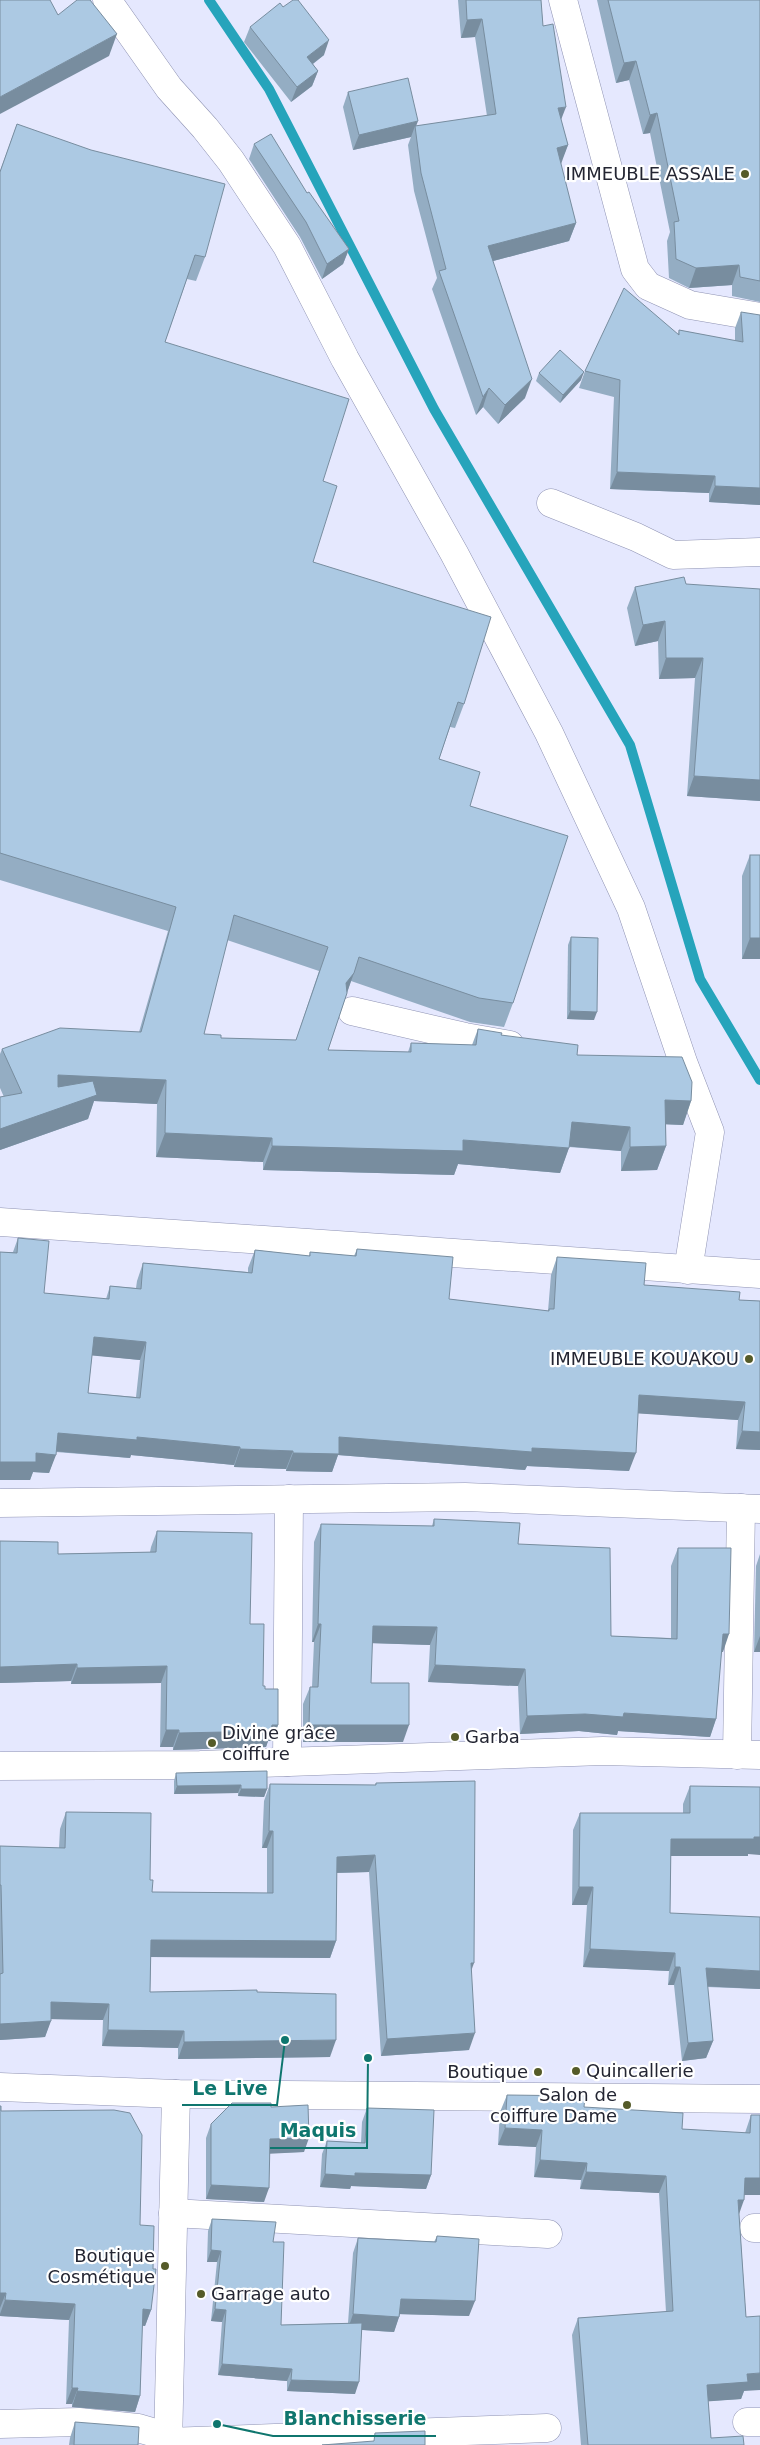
<svg xmlns="http://www.w3.org/2000/svg" width="760" height="2445" viewBox="0 0 760 2445" font-family="'DejaVu Sans',sans-serif">
  <rect width="100%" height="100%" fill="#e5e8fe"/>
  <g fill="none" stroke-linecap="round" stroke-linejoin="round">
    <path stroke="#26a4bb" stroke-width="10" d="M209,0L269,89L434,409L630,745L700,979L760,1080"/>
    <defs>
      <g id="minor">
        <path d="M107,0L169,88L205,128L231,161L287,246L345,359L454,553L549,733L631,908L683,1062L710,1132L688,1270"/>
        <path d="M563,0L635,269L648,286L690,305L760,317"/>
        <path d="M551,503L636,537L673,555L760,552"/>
        <path d="M352,1011L465,1037L510,1045"/>
        <path d="M0,1222L760,1274"/>
        <path d="M0,1503L465,1497L760,1509"/>
        <path d="M737,1755L741,1508"/>
        <path d="M287,1762L289,1499"/>
        <path d="M0,1766L200,1765L603,1751L760,1755"/>
        <path d="M0,2087L176,2094L760,2099"/>
        <path d="M173,2213L548,2234"/>
        <path d="M754,2228H760"/>
        <path d="M747,2422H760"/>
        <path d="M0,2424L79,2422L138,2428L155,2433L168,2442L547,2428"/>
        <path d="M168,2445L176,2094"/>
      </g>
    </defs>
    <use href="#minor" stroke="#8f93b3" stroke-width="29"/>
    <use href="#minor" stroke="#fff" stroke-width="28"/>
  </g>
  <g fill="#94adc3" fill-rule="evenodd">
    <path d="M458,0H541L543,26L561,120L568,145L560,164L576,223L569,241L493,261L525,398L498,424L483,407L476,415L432,289L437,278L414,191L408,145L411,137L353,150L343,107L348,92L416,126L487,116L475,37L461,38Z"/>
    <path d="M597,0H760V302L732,296V285L689,288L669,278L667,241L670,232L650,133L643,134L629,80L616,83Z"/>
    <path d="M250,27L324,55L313,64L318,71L312,86L291,102L244,42Z"/>
    <path d="M17,124L205,257L196,281L187,279L165,342L323,481L313,562L464,704L455,728L450,727L439,759L470,806L513,1003L504,1027L470,1022L351,981L328,1050L408,1052L411,1043L472,1045L478,1029L577,1055L691,1101L683,1125L666,1124V1146L657,1170L621,1171V1151L569,1147L560,1173L458,1164L454,1175L263,1170V1162L156,1157L157,1104L94,1101L88,1119L0,1150V1097H4L0,1088V1054L2,1049L139,1032L168,931L0,880V171ZM227,940L319,971L296,1040L221,1038L204,1034Z"/>
    <path d="M254,144L307,193L349,249L343,264L322,279L300,237L249,159Z"/>
    <path d="M741,312L760,505L709,502V493L610,489L614,397L579,388L585,371L678,334L679,330L735,341V328Z"/>
    <path d="M539,373L581,380L560,403L536,381Z"/>
    <path d="M686,584L760,801L687,796L695,678L659,679L658,641L635,646L627,608L635,587Z"/>
    <path d="M750,855L760,959H742V876Z"/>
    <path d="M571,937L594,1020L567,1019L568,945Z"/>
    <path d="M18,1238L44,1293L106,1299L110,1286L136,1288L137,1281L143,1263L248,1272V1268L255,1250L309,1256L310,1252L354,1256L357,1249L449,1299L548,1311L551,1275L557,1257L644,1285L739,1300L760,1301V1450L736,1449L738,1420L638,1413L629,1471L527,1466L525,1470L338,1455L332,1472L286,1471V1469L234,1467V1465L131,1455L130,1458L56,1452L49,1473L33,1472L30,1480H0V1252H13ZM92,1355L140,1360L136,1397L88,1393Z"/>
    <path d="M434,1519L518,1544L611,1636L671,1638V1566L678,1548L723,1652H721L716,1719L710,1737L618,1731L617,1735L579,1731L520,1734L518,1686L428,1682L430,1645L372,1643L371,1683L403,1742H303V1704L310,1687H312L314,1642H312L314,1542L321,1524L432,1526Z"/>
    <path d="M157,1531L250,1624L263,1686L265,1689L278,1725L272,1741H268L266,1747L173,1750V1747H160L161,1683L71,1684V1681L0,1683V1541L58,1554L150,1552L151,1547Z"/>
    <path d="M760,1554V1652H754L756,1566Z"/>
    <path d="M176,1773L267,1789L264,1797L238,1796V1793L174,1794V1781Z"/>
    <path d="M376,1783L471,1971L469,2050L381,2056L369,1872L337,1873L336,1941L330,1958L151,1957L150,1992H257L330,2057L178,2059V2048L102,2046L103,2020L51,2019L45,2037L0,2040V1846L59,1848L60,1829L66,1812L150,1880L152,1892L267,1893V1848H262L264,1801L270,1784L375,1785Z"/>
    <path d="M690,1786L748,1854V1856H671L670,1913L760,1989L707,1987L713,2041L706,2058L682,2061L674,1985H668L669,1971L583,1967L587,1905H572L573,1830L580,1813H683V1804Z"/>
    <path d="M507,2095L584,2107L682,2129L745,2133L751,2115H760V2195H744L739,2213L746,2317L744,2391L741,2399L708,2401L711,2438L744,2445H581L572,2335L578,2318L666,2312L659,2193L580,2189L581,2180L534,2177L536,2147L498,2145L500,2112Z"/>
    <path d="M0,2106L1,2111L140,2225L151,2310L145,2326L142,2325L140,2396L135,2412L72,2407V2404H66L69,2320L0,2316Z"/>
    <path d="M271,2107L304,2152L270,2153L264,2202L206,2199V2138L211,2124Z"/>
    <path d="M367,2108L431,2175L426,2189L351,2186L350,2189L320,2187L322,2154L327,2141L361,2143L362,2122Z"/>
    <path d="M212,2219L273,2242L281,2325L348,2323L353,2253L358,2238L434,2242L437,2236L469,2316L400,2314L394,2332L362,2330L355,2394L287,2391V2381L218,2375L222,2322L211,2321L217,2262H207L208,2231Z"/>
    <path d="M75,2422L138,2445H69L70,2438Z"/>
  </g>
  <g fill="#788d9f">
    <path d="M482,19L475,37L461,38L467,20Z"/>
    <path d="M117,34L109,56L0,114V97Z"/>
    <path d="M329,40L324,55L302,72L307,57Z"/>
    <path d="M636,61L629,80L616,83L624,63Z"/>
    <path d="M318,71L312,86L291,102L297,87Z"/>
    <path d="M566,107L559,125L558,108Z"/>
    <path d="M657,113L650,133L643,134L650,115Z"/>
    <path d="M418,121L415,129V126L411,137L353,150L359,135Z"/>
    <path d="M568,145L561,164L550,167L557,148Z"/>
    <path d="M576,223L569,241L482,264L488,246Z"/>
    <path d="M349,249L343,264L322,279L327,264Z"/>
    <path d="M739,265L732,285L689,288L696,268Z"/>
    <path d="M584,372L581,380L560,403L563,395Z"/>
    <path d="M532,379L525,398L498,424L505,405Z"/>
    <path d="M489,388L483,407L476,415L483,397Z"/>
    <path d="M617,472L715,476L709,493L610,489Z"/>
    <path d="M715,486L760,488V505L709,502Z"/>
    <path d="M665,621L658,641L635,646L643,625Z"/>
    <path d="M666,658H703L695,678L659,679Z"/>
    <path d="M694,776L760,780V801L687,796Z"/>
    <path d="M750,938H760V959H742Z"/>
    <path d="M354,973L345,998L346,983Z"/>
    <path d="M570,1011L597,1012L594,1020L567,1019Z"/>
    <path d="M58,1075L166,1080L157,1104L94,1101L88,1119L0,1150V1129L49,1099Z"/>
    <path d="M665,1100L691,1101L683,1125L656,1124Z"/>
    <path d="M572,1122L630,1127L621,1151L563,1146Z"/>
    <path d="M165,1133L272,1138L263,1162L156,1157Z"/>
    <path d="M463,1140L569,1148L560,1173L458,1164L454,1175L263,1170L272,1146Z"/>
    <path d="M666,1146L657,1170L621,1171L630,1147Z"/>
    <path d="M94,1337L146,1342L140,1360L87,1355Z"/>
    <path d="M639,1395L745,1402L738,1420L632,1413Z"/>
    <path d="M742,1431L760,1432V1450L736,1449Z"/>
    <path d="M58,1433L137,1437L240,1447L234,1465L131,1455L130,1458L52,1451Z"/>
    <path d="M339,1437L532,1448L636,1453L629,1471L527,1466L525,1470L338,1455L332,1472L286,1471L293,1453Z"/>
    <path d="M240,1449L293,1451L286,1469L234,1467Z"/>
    <path d="M36,1453L56,1455L49,1473L33,1472L30,1480H0V1462Z"/>
    <path d="M318,1624H321L314,1642H312Z"/>
    <path d="M373,1626L437,1627L430,1645L367,1643Z"/>
    <path d="M723,1634H729L723,1652H716Z"/>
    <path d="M760,1636V1652H754Z"/>
    <path d="M77,1664L71,1681L0,1683V1667Z"/>
    <path d="M435,1665L525,1669L518,1686L428,1682Z"/>
    <path d="M167,1666L161,1683L71,1684L77,1668Z"/>
    <path d="M624,1713L716,1719L710,1737L618,1731L617,1735L579,1731L520,1734L527,1716L585,1714Z"/>
    <path d="M272,1725H278L272,1741H268L266,1747L173,1750L179,1733Z"/>
    <path d="M309,1725H409L403,1742H303Z"/>
    <path d="M166,1730H179L173,1747H160Z"/>
    <path d="M241,1785L238,1793L174,1794L177,1786Z"/>
    <path d="M241,1789H267L264,1797L238,1796Z"/>
    <path d="M269,1831H273L267,1848H262Z"/>
    <path d="M754,1837H760V1855L748,1854V1856H665L671,1839Z"/>
    <path d="M375,1855L369,1872L331,1873L337,1857Z"/>
    <path d="M579,1887H593L587,1905H572Z"/>
    <path d="M151,1940L336,1941L330,1958L145,1957Z"/>
    <path d="M590,1949L675,1953L669,1971L583,1967Z"/>
    <path d="M471,1963H474L468,1980Z"/>
    <path d="M675,1967H680L674,1985H668Z"/>
    <path d="M706,1968L760,1971V1989L699,1986Z"/>
    <path d="M51,2002L109,2004L103,2020L45,2019Z"/>
    <path d="M51,2021L45,2037L0,2040V2024Z"/>
    <path d="M108,2030L184,2031L178,2048L102,2046Z"/>
    <path d="M475,2033L469,2050L381,2056L387,2039Z"/>
    <path d="M336,2040L330,2057L178,2059L184,2042Z"/>
    <path d="M713,2041L706,2058L682,2061L688,2043Z"/>
    <path d="M505,2128L542,2130L536,2147L498,2145Z"/>
    <path d="M309,2138L304,2152L265,2154L270,2139Z"/>
    <path d="M540,2160L587,2163L581,2180L534,2177Z"/>
    <path d="M586,2172L666,2176L659,2193L580,2189Z"/>
    <path d="M355,2173L431,2175L426,2189L351,2186L350,2189L320,2187L325,2174Z"/>
    <path d="M745,2178H760V2195H739Z"/>
    <path d="M211,2185L269,2188L264,2202L206,2199Z"/>
    <path d="M738,2200H744L738,2217Z"/>
    <path d="M211,2250L221,2251L217,2262H207Z"/>
    <path d="M0,2293H6L0,2308Z"/>
    <path d="M401,2299L475,2301L469,2316L395,2314Z"/>
    <path d="M5,2300L75,2304L69,2320L0,2316V2314Z"/>
    <path d="M143,2309L151,2310L145,2326L137,2325Z"/>
    <path d="M215,2309L226,2310L222,2322L211,2321Z"/>
    <path d="M353,2314L399,2317L394,2332L348,2329Z"/>
    <path d="M222,2364L292,2369L287,2381L218,2375Z"/>
    <path d="M760,2373V2390L744,2391L741,2399L700,2402L707,2385L747,2374Z"/>
    <path d="M291,2380L359,2382L355,2394L287,2391Z"/>
    <path d="M72,2388H78L72,2404H66Z"/>
    <path d="M77,2391L140,2396L135,2412L72,2407Z"/>
  </g>
  <g fill="#acc9e3" stroke="#788d9f" fill-rule="evenodd">
    <path d="M0,0H50L58,15L77,0H90L117,34L0,97Z"/>
    <path d="M293,0H298L329,40L307,57L318,71L297,87L250,27L280,3L283,7Z"/>
    <path d="M466,0H541L543,26L553,24L566,107L558,108L568,145L557,148L576,223L488,246L532,379L505,405L489,388L483,397L439,271L446,269L421,173L415,126L496,114L482,19L467,20Z"/>
    <path d="M608,0H760V281L740,277L739,265L696,268L676,259L674,222L679,221L657,113L650,115L636,61L624,63Z"/>
    <path d="M408,78L418,121L359,135L348,92Z"/>
    <path d="M17,124L91,150L225,184L205,257L195,255L165,342L349,399L323,481L337,486L313,562L491,617L464,704L458,702L439,759L480,772L470,806L568,836L513,1003L479,998L359,957L354,973L346,983L347,993L328,1050L411,1052V1043L476,1045L478,1029L502,1033L501,1035L578,1045L577,1055L682,1057L692,1082L691,1101L665,1100L666,1146L630,1147V1127L572,1122L569,1148L463,1140V1151L272,1146V1138L165,1133L166,1080L58,1075V1087L93,1081L97,1095L0,1129V1097L22,1093L2,1049L60,1028L141,1032L176,907L0,853V172ZM234,915L328,947L296,1040L221,1038V1035L204,1034Z"/>
    <path d="M271,134L307,193L309,192L349,249L327,264L306,222L254,144Z"/>
    <path d="M624,288L679,335V330L743,342L741,312L760,315V488L715,486V476L617,472L620,380L585,371Z"/>
    <path d="M560,350L584,372L563,395L539,373Z"/>
    <path d="M684,577L686,584L760,589V780L694,776L703,658H666L665,621L643,625L635,587Z"/>
    <rect x="750" y="855" width="10" height="83"/>
    <path d="M571,937L598,938L597,1012L570,1011Z"/>
    <path d="M18,1238L49,1241L44,1293L109,1299L110,1286L141,1289L143,1263L252,1273L255,1250L310,1256V1252L356,1256L357,1249L453,1257L449,1299L549,1311V1309H554L557,1257L646,1263L644,1285L740,1292L739,1300L760,1301V1432L742,1431L745,1402L639,1395L636,1453L532,1448V1452L339,1437V1454L293,1453V1451L240,1449V1447L137,1437V1440L58,1433L56,1455L36,1453V1462H0V1252L17,1253ZM94,1337L146,1342L140,1398L88,1393Z"/>
    <path d="M434,1519L520,1523L518,1544L610,1548L611,1636L677,1639L678,1548H731L729,1634H723L716,1719L624,1713L623,1717L585,1714L527,1716L525,1669L435,1665L437,1627L373,1626L371,1683H409V1725H309L310,1687H318L321,1624H318L321,1524L434,1526Z"/>
    <path d="M157,1531L252,1533L250,1624H264L263,1686H265V1689H278V1725H272L271,1731L179,1733V1730H166L167,1666L77,1668V1664L0,1667V1541L58,1542V1554L156,1552Z"/>
    <path d="M267,1771V1789H241V1785L177,1786L176,1773Z"/>
    <path d="M475,1781L474,1963H471L475,2033L387,2039L375,1855L337,1857L336,1941L151,1940L150,1992L257,1990V1992L336,1994V2040L184,2042V2031L108,2030L109,2004L51,2002V2021L0,2024V1974L3,1973L1,1885H0V1846L65,1848L66,1812L151,1813L150,1880H153L152,1892L273,1893V1831H269L270,1784L376,1785V1783Z"/>
    <path d="M690,1786L760,1787V1837H754V1839H671L670,1913L760,1917V1971L706,1968L713,2041L688,2043L680,1967H675V1953L590,1949L593,1887H579L580,1813H690Z"/>
    <path d="M507,2095L585,2096L584,2107L683,2113L682,2129L750,2133L751,2115H760V2178H745L744,2200H738L746,2317L760,2316V2373L747,2374L748,2382L707,2385L711,2438L743,2436L744,2445H588L578,2318L673,2311L666,2176L586,2172L587,2163L540,2160L542,2130L505,2128Z"/>
    <path d="M232,2103H271V2107L308,2105L309,2138L270,2139L269,2188L211,2185V2124Z"/>
    <path d="M0,2106H1V2111L114,2110L130,2113L142,2135L140,2225L154,2226L153,2269H156L151,2310L143,2309L140,2396L77,2391L78,2388H72L75,2304L5,2300L6,2293H0Z"/>
    <path d="M367,2108L434,2110L431,2175L355,2173V2176L325,2174L327,2141L365,2143Z"/>
    <path d="M212,2219L276,2222L273,2242H284L281,2325L362,2323L359,2382L291,2380L292,2369L222,2364L226,2310L215,2309L221,2251L211,2250Z"/>
    <path d="M437,2236L479,2239L475,2301L401,2299L399,2317L353,2314L358,2238L436,2242Z"/>
    <path d="M75,2422L139,2427L138,2445H74Z"/>
    <path d="M425,2431V2445H322L374,2441L375,2433Z"/>
  </g>
  <g fill="#555b29" stroke="#fff" stroke-width="2">
    <circle cx="745" cy="174" r="5"/>
    <circle cx="749" cy="1359" r="5"/>
    <circle cx="455" cy="1737" r="5"/>
    <circle cx="212" cy="1743" r="5"/>
    <circle cx="576" cy="2071" r="5"/>
    <circle cx="538" cy="2072" r="5"/>
    <circle cx="627" cy="2105" r="5"/>
    <circle cx="165" cy="2266" r="5"/>
    <circle cx="201" cy="2294" r="5"/>
  </g>
  <g text-anchor="middle" stroke-width="4.5" stroke-linejoin="round" paint-order="stroke">
    <g font-size="18" fill="#232532" stroke="#fff" text-anchor="end">
      <text x="735" y="180">IMMEUBLE ASSALE</text>
      <text x="739" y="1365">IMMEUBLE KOUAKOU</text>
      <text x="222" y="1739" text-anchor="start">Divine grâce<tspan x="222" dy="21">coiffure</tspan></text>
      <text x="465" y="1743" text-anchor="start">Garba</text>
      <text x="586" y="2077" text-anchor="start">Quincallerie</text>
      <text x="528" y="2078">Boutique</text>
      <text x="617" y="2101">Salon de<tspan x="617" dy="21">coiffure Dame</tspan></text>
      <text x="155" y="2262">Boutique<tspan x="155" dy="21">Cosmétique</tspan></text>
      <text x="211" y="2300" text-anchor="start">Garrage auto</text>
    </g>
  </g>
  <path fill="none" stroke="#0f766e" stroke-width="2" d="M285 2040L277 2105H182M368 2058L367 2148H270M217 2424L273 2436H436"/>
  <g fill="#0f766e" stroke="#fff" stroke-width="2">
    <circle cx="285" cy="2040" r="5"/>
    <circle cx="368" cy="2058" r="5"/>
    <circle cx="217" cy="2424" r="5"/>
  </g>
  <g font-size="19" text-anchor="middle" font-weight="bold" fill="#0f766e" stroke="#fff" stroke-width="4.5" stroke-linejoin="round" paint-order="stroke">
    <text x="230" y="2095">Le Live</text>
    <text x="318" y="2137">Maquis</text>
    <text x="355" y="2425">Blanchisserie</text>
  </g>
</svg>
